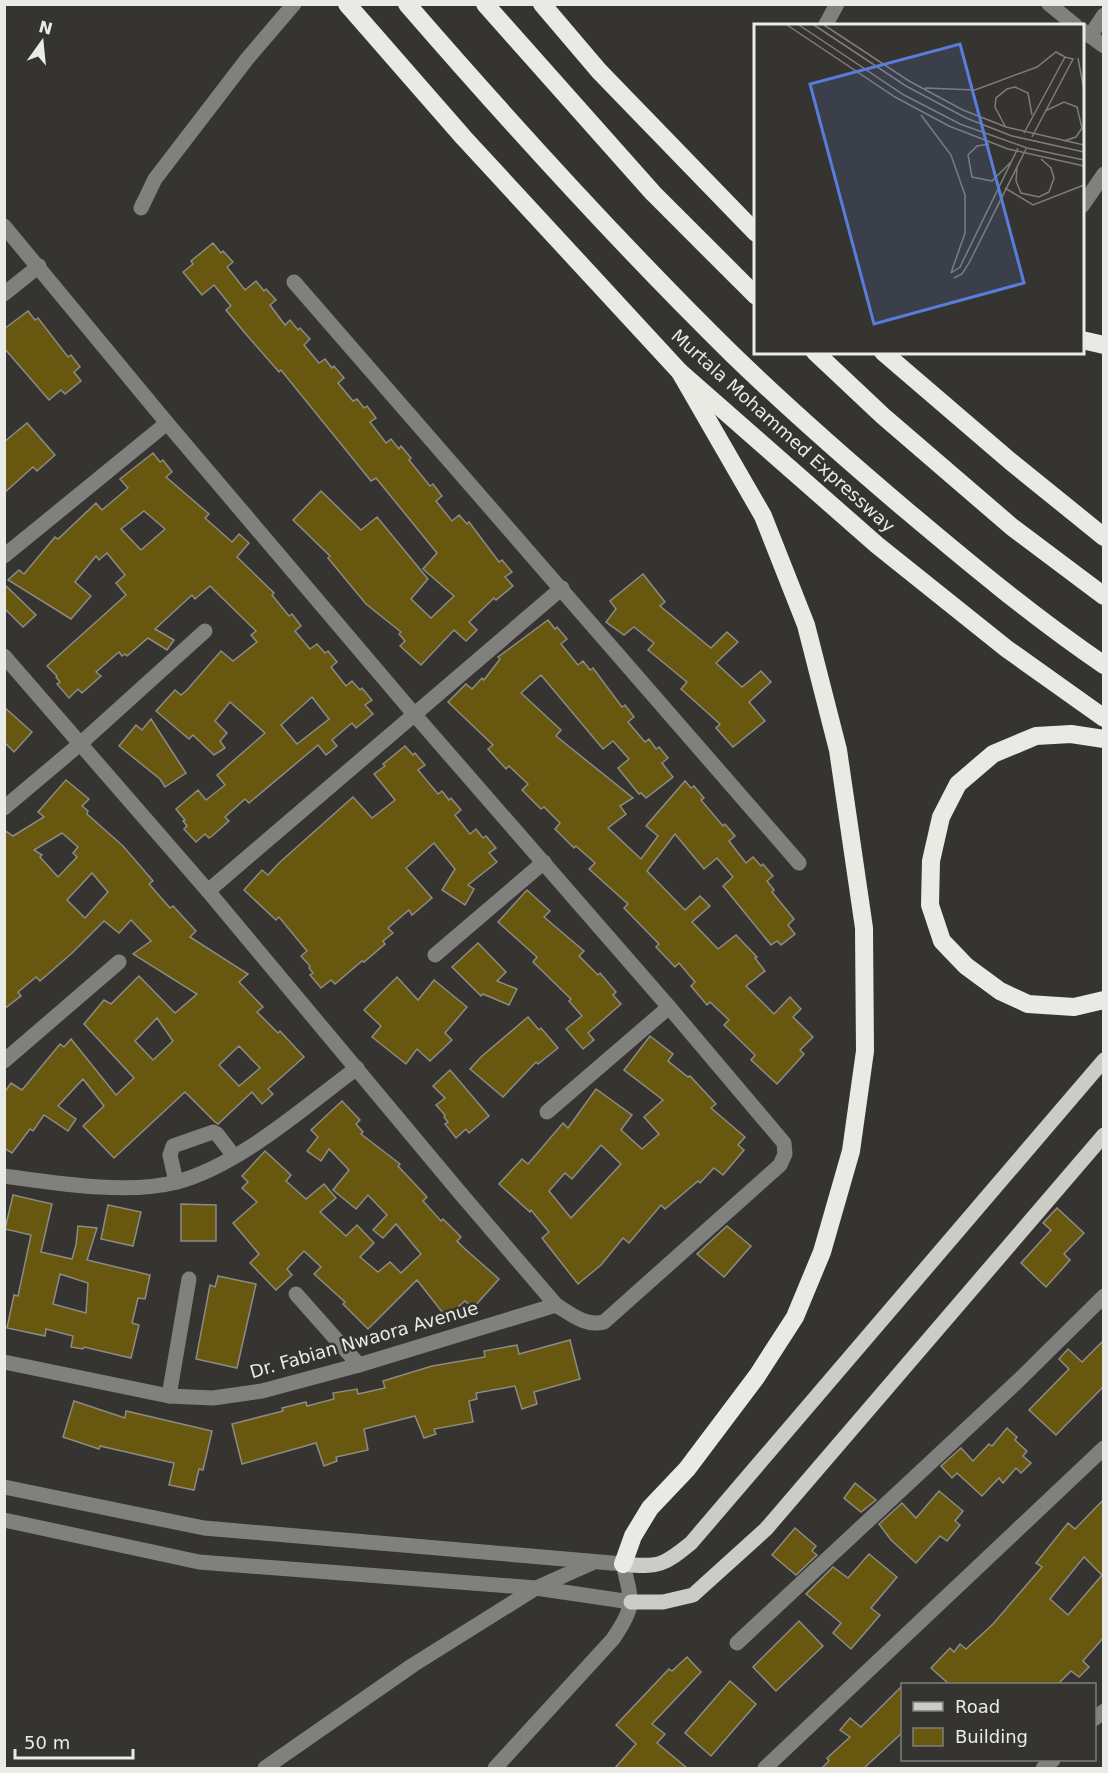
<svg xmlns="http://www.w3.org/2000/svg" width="1108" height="1773" viewBox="0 0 1108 1773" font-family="'DejaVu Sans',sans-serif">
  <rect width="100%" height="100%" fill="#363430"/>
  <g fill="#68570f" stroke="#8c8b85" stroke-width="1.5" fill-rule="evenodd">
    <path d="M213,243L221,253L223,251L233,262L227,267L245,290L256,281L264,291L266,289L276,300L270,305L285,325L290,320L298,330L300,328L310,339L304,345L319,363L325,359L332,368L334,366L344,378L338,383L353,401L357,399L364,408L367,406L376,418L370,422L386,443L391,439L399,449L401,446L411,458L409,460L430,486L433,484L442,496L436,501L452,521L459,515L467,524L469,522L499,562L502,560L512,572L505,577L513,586L496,600L494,598L469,622L477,630L466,641L454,630L421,665L400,646L405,641L399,634L401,632L366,604L328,558L330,556L293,520L321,491L361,530L377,517L428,579L411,599L431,618L454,596L423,569L437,553L376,478L371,481L281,370L279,372L245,333L226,310L231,306L214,285L202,295L183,272L193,264L191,261Z"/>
    <path d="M28,311L35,320L38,318L68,357L71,355L80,367L74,372L81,381L65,394L61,390L49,400L4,348V329Z"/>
    <path d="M27,423L55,455L37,471L33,467L4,493V442Z"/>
    <path d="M153,453L160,462L163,460L172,472L166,477L209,514L205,518L232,542L239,534L249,543L237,557L274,593L272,595L289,616L292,614L301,626L295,631L310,649L317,644L325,653L328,651L337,662L331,667L346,686L352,681L360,690L362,688L372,700L365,705L373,714L356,728L352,723L332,740L337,746L326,755L318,745L249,803L245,799L225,817L229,821L212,836L209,838L205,834L196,842L184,829L187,826L183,821L185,820L176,809L198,790L206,800L225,785L217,775L265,733L230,702L215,721L227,733L220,741L225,748L214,755L193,735L189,739L156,711L175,690L181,695L187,690L221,651L233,661L257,642L251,635L256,631L210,586L195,599L192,595L155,629L174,640L167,650L148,638L127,656L125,654L122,656L119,652L96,672L101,676L82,693L78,689L69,698L57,684L60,682L56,677L57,676L47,666L126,595L116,583L125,575L107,553L99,560L96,556L75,582L91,596L71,619L8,580L19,570L24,574L55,537L58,539L96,503L102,510L128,488L120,479ZM144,511L165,529L141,550L121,529ZM312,697L329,719L297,744L281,725Z"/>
    <path d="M643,574L665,602L660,606L711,648L727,632L738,642L716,663L742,687L761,671L771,682L749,702L765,721L733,747L716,728L720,724L681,689L687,682L648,650L654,643L634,627L624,635L606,622L616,609L610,601Z"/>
    <path d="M4,584L36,615L23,627L4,608Z"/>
    <path d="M548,620L555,629L557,627L567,639L561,644L578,665L583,661L590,670L593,668L622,707L625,705L634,717L628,722L645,742L649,739L656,749L659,747L668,758L662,763L673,777L646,798L641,793L639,794L618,768L629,759L613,741L603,749L541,675L521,693L561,730L556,736L633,798L620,806L626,814L608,828L641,859L658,836L646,826L685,781L691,788L694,786L704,798L701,800L723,826L725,824L735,836L729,841L746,863L753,857L761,866L763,864L773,876L767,881L774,890L772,892L794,919L788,925L795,934L781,945L777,941L771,945L723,886L733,877L717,858L704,869L675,834L647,871L685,910L700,896L710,906L692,922L718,949L736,935L757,957L755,958L765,971L746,986L774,1014L790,997L801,1009L793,1017L813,1037L800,1050L804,1054L777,1084L751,1060L755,1055L724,1025L729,1020L710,1002L707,1005L691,986L695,982L679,963L675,967L656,947L659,944L624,908L628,904L589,869L595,863L576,846L574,848L555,829L560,823L544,807L541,809L522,790L528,784L509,766L506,769L488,749L493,745L448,702L466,684L472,689L482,678L484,680L500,659L498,657Z"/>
    <path d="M4,707L32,732L14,752L4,742Z"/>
    <path d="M151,719L186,773L165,787L160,779L119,746L136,725L142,730Z"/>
    <path d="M405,746L413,755L415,753L425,765L418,770L438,794L442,791L449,800L451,798L461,810L455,815L470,834L476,829L483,838L486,836L496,848L489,853L497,862L468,885L474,889L465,905L442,890L455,869L434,843L406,868L432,898L412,915L409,910L388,928L393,933L383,941L385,944L364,962L362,961L335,984L331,980L321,988L310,975L313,973L309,968L310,966L301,956L307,951L279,917L276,920L244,890L262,870L268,875L279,863L353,797L372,818L395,800L374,774L385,766L383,764Z"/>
    <path d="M66,780L89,799L82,806L88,811L87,814L123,846L153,881L149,884L170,908L173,906L196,931L190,937L248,974L239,982L263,1007L257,1012L278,1033L280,1031L304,1057L268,1089L273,1094L262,1104L252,1092L218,1124L215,1122L185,1092L114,1158L83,1126L104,1106L83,1079L58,1106L76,1119L68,1131L44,1115L33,1131L30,1129L12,1153L4,1148V1093L11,1083L22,1090L60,1044L64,1047L71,1039L116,1095L134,1078L84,1024L104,1000L111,1004L139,976L175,1013L197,994L133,954L151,941L131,920L119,933L104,921L72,953L40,981L36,977L18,992L21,996L4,1009V830L13,836L44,817L38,812ZM62,833L78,847L73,853L77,857L58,877L40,857L42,855L34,850ZM92,873L108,892L85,918L67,900ZM157,1018L173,1041L153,1060L135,1041ZM239,1046L260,1068L239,1086L219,1065Z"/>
    <path d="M527,890L550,911L544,917L584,951L579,956L598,975L600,973L616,992L613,995L621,1004L588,1033L594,1040L583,1049L566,1029L582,1016L569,1001L571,999L533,962L537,957L498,922Z"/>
    <path d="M478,943L506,972L497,981L517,989L509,1005L483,994L481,996L452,967Z"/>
    <path d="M397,977L418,1000L434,980L467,1007L445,1033L452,1040L430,1061L417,1049L406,1064L372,1037L381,1026L364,1010Z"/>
    <path d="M528,1017L539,1030L541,1028L558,1048L538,1064L536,1062L503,1097L470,1069L482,1056Z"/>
    <path d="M650,1036L673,1054L668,1061L688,1077L690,1076L716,1104L711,1108L745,1137L738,1145L744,1150L723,1175L714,1168L700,1183L698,1181L665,1209L661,1205L629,1243L623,1238L601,1265L578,1284L542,1238L549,1232L531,1210L530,1212L499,1184L522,1159L528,1164L563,1123L568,1128L596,1089L632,1115L621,1130L642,1149L659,1134L644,1117L663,1100L624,1070ZM601,1145L621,1164L571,1218L549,1191L565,1173L572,1179Z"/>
    <path d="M450,1070L489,1116L469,1133L466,1129L456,1138L445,1124L448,1122L444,1117L445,1115L436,1105L445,1098L433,1086Z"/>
    <path d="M342,1101L360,1120L356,1124L363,1132L361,1134L400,1164L398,1166L427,1197L423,1201L441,1221L443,1219L461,1237L457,1241L464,1248L499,1279L473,1308L465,1301L446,1317L417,1280L368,1329L343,1304L345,1302L314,1274L321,1267L304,1251L287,1269L292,1275L276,1290L250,1263L259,1254L233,1223L257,1202L242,1188L248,1182L242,1176L265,1151L291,1175L286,1181L306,1199L324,1184L336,1198L320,1212L346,1236L357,1225L374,1243L360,1257L378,1272L390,1262L401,1273L421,1254L396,1224L383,1238L373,1230L387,1215L368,1195L356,1209L333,1190L349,1170L329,1149L321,1161L307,1151L318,1137L311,1130Z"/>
    <path d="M13,1195L52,1204L41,1252L72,1259L76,1245L78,1226L97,1228L87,1260L150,1275L145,1299L138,1298L132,1323L139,1325L131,1358L84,1347L83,1349L71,1347L73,1336L46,1329L45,1336L7,1328L14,1295L18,1296L31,1235L5,1229ZM60,1274L88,1283L86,1313L53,1304Z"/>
    <path d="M181,1204L216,1205V1241H181Z"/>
    <path d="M108,1205L141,1212L133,1246L101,1239Z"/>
    <path d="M1057,1208L1084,1233L1064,1254L1070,1260L1046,1287L1021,1263L1051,1230L1043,1223Z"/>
    <path d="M727,1226L751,1246L724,1277L697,1254Z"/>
    <path d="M218,1276L256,1284L237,1368L196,1359L210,1285L215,1287Z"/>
    <path d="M570,1340L580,1379L534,1392L537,1404L522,1409L515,1386L476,1393L477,1399L469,1401L473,1422L434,1429L436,1434L424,1438L415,1416L364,1429L368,1450L336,1457L337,1461L324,1466L316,1443L242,1464L232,1424L283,1411L282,1408L306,1402L307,1406L334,1399L333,1393L357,1389L358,1394L385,1388L383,1381L432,1366L485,1357L484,1351L517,1345L519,1354Z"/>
    <path d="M1104,1340V1386L1056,1435L1029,1410L1069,1369L1059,1359L1068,1349L1082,1362Z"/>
    <path d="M74,1401L125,1418L126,1411L212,1431L203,1470L199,1469L194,1490L169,1485L174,1463L100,1446L99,1449L63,1437Z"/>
    <path d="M1007,1428L1017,1437L1015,1440L1027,1451L1023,1456L1031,1463L1021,1473L1016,1468L1003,1483L999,1478L982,1496L957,1473L952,1478L941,1466L961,1448L973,1461L989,1444L992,1446Z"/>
    <path d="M855,1483L876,1500L861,1512L844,1498Z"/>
    <path d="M939,1491L963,1511L955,1521L960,1525L947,1541L940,1536L916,1563L891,1540L879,1524L902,1503L916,1518Z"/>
    <path d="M1104,1499V1637L1083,1661L1089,1667L1079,1677L1071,1671L1058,1684H949L931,1668L950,1648L954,1652L960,1644L966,1649L993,1624L1042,1567L1036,1563L1068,1523L1075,1529ZM1084,1557L1102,1575L1068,1615L1050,1599Z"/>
    <path d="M795,1528L816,1546L812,1551L817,1555L796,1575L772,1555Z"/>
    <path d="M869,1554L897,1577L871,1608L880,1615L851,1649L833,1633L841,1623L806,1594L833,1567L848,1578Z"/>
    <path d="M799,1621L823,1646L776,1691L753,1667Z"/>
    <path d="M687,1657L701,1672L652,1724L665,1734L657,1743L687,1768H615L636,1744L616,1725L669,1669L672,1671Z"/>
    <path d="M730,1681L756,1704L711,1756L685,1733Z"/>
    <path d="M903,1685V1732L864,1768H822L829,1761L827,1758L850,1737L840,1730L850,1718L861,1727Z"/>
  </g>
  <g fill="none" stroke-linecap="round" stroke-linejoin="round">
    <g stroke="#80807e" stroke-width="15">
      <path d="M1049,4L1076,26"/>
      <path d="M825,26L837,4"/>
      <path d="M1082,30L1104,46"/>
      <path d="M1090,36L1104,15"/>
      <path d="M1082,206L1104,174"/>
      <path d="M141,208L155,179L247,59L294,4"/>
      <path d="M4,226L167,423L414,714L669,1007L784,1143L785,1154L780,1165L604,1322C586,1327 571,1314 556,1305L461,1194L208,891L4,656"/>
      <path d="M294,282L799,863"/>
      <path d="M4,294L39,266"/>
      <path d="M4,556L167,423"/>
      <path d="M4,808L81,743L205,631"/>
      <path d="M208,891L562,588"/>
      <path d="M435,955L544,862"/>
      <path d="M4,1061L119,962"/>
      <path d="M547,1112L669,1007"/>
      <path d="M4,1176C56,1183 126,1195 177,1182C240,1165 304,1107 357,1068"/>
      <path d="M176,1182L170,1155L173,1146L213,1132L217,1134L234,1156"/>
      <path d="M296,1294L359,1365"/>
      <path d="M4,1362L169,1396L213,1398L262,1391L359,1365L556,1305"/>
      <path d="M169,1396L189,1279"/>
      <path d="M4,1487L204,1528L623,1564C632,1603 636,1605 613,1639L495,1768"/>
      <path d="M4,1520L199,1562L536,1588L631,1602"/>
      <path d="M737,1643L1019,1380L1104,1296"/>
      <path d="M1094,1719L1104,1711"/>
      <path d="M265,1768L413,1665L536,1588L592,1563"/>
      <path d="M765,1768L1104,1448"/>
      <path d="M1043,1768L1053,1760"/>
    </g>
    <g stroke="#ccccc7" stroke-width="15">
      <path d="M623,1564C659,1568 664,1565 691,1543L1104,1060"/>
      <path d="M631,1602H663L693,1595L766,1529L1104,1135"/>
    </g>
    <g stroke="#e9eae4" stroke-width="18">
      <path d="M347,4L464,138L680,372L877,545L1007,649L1104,718"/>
      <path d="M407,4C512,125 619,243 733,355C789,409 847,460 906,510C970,564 1035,618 1104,665"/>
      <path d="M485,4L653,193L756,296"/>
      <path d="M542,4L599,71L756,233"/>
      <path d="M1082,340L1104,345"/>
      <path d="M815,352L883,416L1012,527L1104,596"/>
      <path d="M883,352L1010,461L1104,537"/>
      <path d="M1104,739L1071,734L1036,736L993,754L958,784L941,817L931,861L930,905L942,941L966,966L1000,991L1028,1004L1074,1007L1104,1000"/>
      <path d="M623,1564L633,1536L650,1508L687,1469L757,1376L795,1317L822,1252L851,1151L865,1051L864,928L838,750L806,625L763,516L680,372"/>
    </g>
  </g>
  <g text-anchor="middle" stroke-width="5" stroke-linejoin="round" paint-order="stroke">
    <g font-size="18" fill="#eaeae7" stroke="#363430">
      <text transform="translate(783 431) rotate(42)" y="6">Murtala Mohammed Expressway</text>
      <text transform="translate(364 1340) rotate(-16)" y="6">Dr. Fabian Nwaora Avenue</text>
    </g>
  </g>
  <g transform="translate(754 24)">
    <rect width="330" height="330" fill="#363430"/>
    <path fill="none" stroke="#7e7d79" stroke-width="1.5" d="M33,1L141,73L195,102L254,125L330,142M45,1L150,71L206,100L273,124L330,136M60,1L152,62L212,94L258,112L330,128M70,1L155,57L209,86L252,103L330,121M324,34L330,66M171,64L221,66L283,43L302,28L311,33M291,87L310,78L323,83L328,104L322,113L310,117M167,91L197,131L211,171V209L197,249M251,102L241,83L242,74L253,65L261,63L274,69L278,91M270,109L311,33L319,35L278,113M235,120L223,122L214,131L218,153L238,157L257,138M263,143L262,157L267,169L285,173L295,168L300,154L297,144L287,135M251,164L279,181L330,161M197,249L206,243L264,124M200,254L208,250L215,239L272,125"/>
    <path fill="#5a7ddc" fill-opacity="0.15" stroke="#5a7ddc" stroke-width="3" d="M206,20L270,259L120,300L56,60Z"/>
    <rect width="330" height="330" fill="none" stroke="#eaeae7" stroke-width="3"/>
  </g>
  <rect width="1108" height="1773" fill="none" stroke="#eaeae7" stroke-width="12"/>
  <rect x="901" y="1683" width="195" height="78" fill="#363430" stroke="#7e7d79" stroke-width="1.5"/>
  <rect x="913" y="1702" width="30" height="9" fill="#ccccc7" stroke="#7e7d79" stroke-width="1.5"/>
  <text x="955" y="1713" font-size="18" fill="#eaeae7">Road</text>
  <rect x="913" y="1728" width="30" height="18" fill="#68570f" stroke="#7e7d79" stroke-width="1.5"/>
  <text x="955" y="1743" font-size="18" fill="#eaeae7">Building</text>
  <g transform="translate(42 42) rotate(15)" stroke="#363430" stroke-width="4.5" paint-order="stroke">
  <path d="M0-4.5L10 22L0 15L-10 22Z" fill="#eaeae7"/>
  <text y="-9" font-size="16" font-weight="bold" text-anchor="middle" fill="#eaeae7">N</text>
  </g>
  <path d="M15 1749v9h118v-9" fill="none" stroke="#eaeae7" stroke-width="3"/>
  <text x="24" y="1749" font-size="18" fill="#eaeae7" stroke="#363430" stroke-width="4.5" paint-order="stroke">50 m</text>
</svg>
